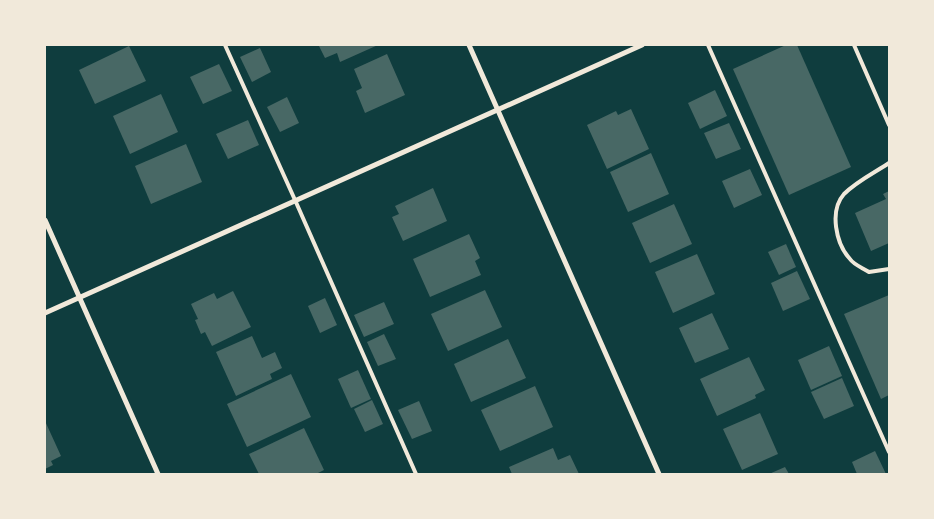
<svg xmlns="http://www.w3.org/2000/svg" width="934" height="519" viewBox="0 0 934 519" font-family="Overpass,sans-serif">
  <rect width="100%" height="100%" fill="#0f3d3e"/>
  <g fill="#486865">
    <path d="M321,45H378L340,62L337,53L325,58L319,46Z"/>
    <path d="M786,45H797L851,167L789,195L733,69Z"/>
    <path d="M129,46L146,81L95,104L79,70Z"/>
    <path d="M260,48L271,72L252,82L240,57Z"/>
    <path d="M387,54L405,95L365,113L356,91L362,88L354,69Z"/>
    <path d="M219,64L232,91L203,104L190,77Z"/>
    <path d="M715,90L727,116L700,129L688,103Z"/>
    <path d="M161,94L178,132L130,154L113,116Z"/>
    <path d="M287,97L299,123L280,132L267,107Z"/>
    <path d="M631,109L649,149L607,169L587,125L616,111L618,115Z"/>
    <path d="M248,120L259,145L228,159L216,134Z"/>
    <path d="M729,123L741,149L716,159L704,133Z"/>
    <path d="M186,144L202,182L151,204L135,166Z"/>
    <path d="M651,153L669,194L628,212L610,172Z"/>
    <path d="M750,169L762,195L734,208L722,181Z"/>
    <path d="M433,188L447,221L403,241L392,217L399,214L395,206Z"/>
    <path d="M889,191V243L871,251L855,213L886,199L883,194Z"/>
    <path d="M674,204L692,244L650,263L632,223Z"/>
    <path d="M469,234L480,258L475,261L481,275L430,297L413,259Z"/>
    <path d="M786,244L796,267L779,275L768,252Z"/>
    <path d="M697,254L715,294L673,313L655,272Z"/>
    <path d="M797,271L810,299L783,311L771,283Z"/>
    <path d="M485,290L502,327L448,351L431,314Z"/>
    <path d="M233,291L251,327L212,346L205,332L201,334L195,320L198,319L191,304L214,293L217,299Z"/>
    <path d="M889,295V395L881,399L844,314Z"/>
    <path d="M325,298L337,325L320,333L308,306Z"/>
    <path d="M384,302L394,324L364,337L354,315Z"/>
    <path d="M712,313L729,349L695,363L679,328Z"/>
    <path d="M384,334L396,359L378,366L367,342Z"/>
    <path d="M252,336L262,358L275,352L282,368L270,374L272,379L236,396L216,352Z"/>
    <path d="M508,339L526,378L471,402L454,364Z"/>
    <path d="M829,346L842,376L811,390L798,360Z"/>
    <path d="M749,357L765,390L755,395L756,398L717,416L700,379Z"/>
    <path d="M358,370L371,399L351,408L338,379Z"/>
    <path d="M291,374L311,417L247,447L227,404Z"/>
    <path d="M842,378L854,406L824,419L811,392Z"/>
    <path d="M535,386L553,427L500,451L481,410Z"/>
    <path d="M372,400L383,424L365,432L354,409Z"/>
    <path d="M419,401L432,431L412,439L398,410Z"/>
    <path d="M760,413L778,454L742,470L723,429Z"/>
    <path d="M45,421L61,456L51,461L53,465L45,469Z"/>
    <path d="M304,428L324,470L316,474H259L249,454Z"/>
    <path d="M553,448L558,460L570,455L579,474H512L509,467Z"/>
    <path d="M875,451L886,474H857L852,462Z"/>
    <path d="M785,467L789,474H769Z"/>
  </g>
  <g fill="none" stroke-linecap="round" stroke-linejoin="round">
    <g stroke="#f1e9da" stroke-width="4">
      <path d="M225,45L295,200L416,474"/>
      <path d="M708,45L889,452"/>
      <path d="M854,45L889,125"/>
      <path d="M889,163C874,173 857,181 844,194C829,211 836,244 850,259C854,265 863,268 869,272L889,269"/>
    </g>
    <g stroke="#f1e9da" stroke-width="5">
      <path d="M469,45L659,474"/>
      <path d="M45,220L158,474"/>
      <path d="M45,313L642,45"/>
    </g>
  </g>
  <rect width="934" height="519" fill="none" stroke="#f1e9da" stroke-width="92"/>
</svg>
